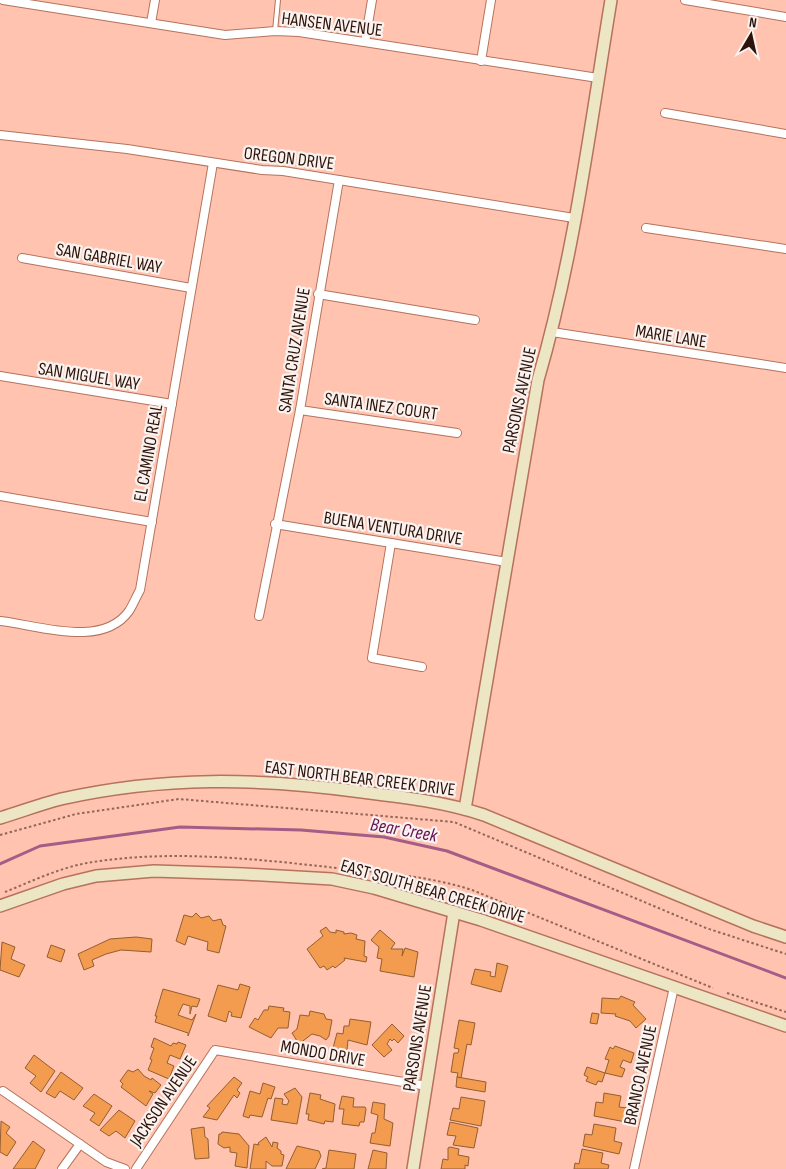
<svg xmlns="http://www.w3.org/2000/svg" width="786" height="1169" viewBox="0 0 786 1169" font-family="'Sofia Sans Condensed',sans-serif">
  <rect width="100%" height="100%" fill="#ffc3af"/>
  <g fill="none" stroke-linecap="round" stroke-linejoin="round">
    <path stroke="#a55c86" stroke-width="3" d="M0,864L40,846L180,827L301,830L384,837L447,851L786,978"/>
  </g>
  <g fill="#f39b4e" stroke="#945e30">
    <path d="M196,913L201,918L209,916L213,921L221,919L223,925L226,926L219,953L207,950L208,942L188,936L185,945L176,941L184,915L192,917Z"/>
    <path d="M326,927L330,932L336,933V930L344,932V934L351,933L357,935L356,939L365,941L364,956L367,957L366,962L344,958L345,960L335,968L333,966L327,970L324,966L320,968L307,949L323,936L320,931Z"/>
    <path d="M380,930L395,943L391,949H403L402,956L405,948L418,952L414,977L380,971L382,959L377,958L379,947L371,940Z"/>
    <path d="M136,937L152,939L151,952L121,950L106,954L92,960L94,966L84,970L78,954L110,939Z"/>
    <path d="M2,942L15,947L11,959L25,965L19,977L0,970Z"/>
    <path d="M51,945L65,950L61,962L47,957Z"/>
    <path d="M497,963L508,966L501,992L471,984L475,969L491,972L490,976L495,977Z"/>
    <path d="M240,984L250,987L241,1018L231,1016L232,1013L229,1011L226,1022L208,1016L218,985L238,990Z"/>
    <path d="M163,989L200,999L197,1007L192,1006L190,1014V1006L183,1004L178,1015L192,1020L196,1014L188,1036V1033L155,1022L157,1016H155Z"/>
    <path d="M621,996L635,1002L633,1005L646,1019L636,1028L630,1021L615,1016L616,1014L601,1013L602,998L619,999Z"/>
    <path d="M269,1006L284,1008L283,1011L290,1012L288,1028H278L271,1038L249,1027L255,1018L258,1020L264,1010H268Z"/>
    <path d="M310,1011L324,1014L326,1019L332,1020L329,1036L326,1040L320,1036L312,1034L299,1044L292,1033L297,1029L300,1015L309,1016Z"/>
    <path d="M592,1013L599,1014L597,1024L590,1023Z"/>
    <path d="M350,1019L371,1022L367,1045L348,1040L347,1050L333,1048L337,1033L343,1034L344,1026H349Z"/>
    <path d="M459,1020L475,1023L471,1045L467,1044L461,1078L457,1077L458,1073L451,1072L454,1053H458L459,1049L454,1048Z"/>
    <path d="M392,1024L404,1036L398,1043L394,1039L392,1041L390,1039L387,1044L392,1050L384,1057L372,1045Z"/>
    <path d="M154,1038L171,1046L173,1043L177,1044L178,1042L186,1045L180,1059L170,1055L167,1063L174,1066L169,1079L148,1070L152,1060L150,1059L154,1048L151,1047Z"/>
    <path d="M615,1046L634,1053L631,1063L623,1060L620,1067L625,1069L622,1077L605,1073L609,1060L605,1059L610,1047L613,1049Z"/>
    <path d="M34,1055L55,1071L41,1092L30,1083L36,1076L25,1068Z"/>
    <path d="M587,1067L605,1073L602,1082L598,1081L596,1085L586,1081L588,1077L584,1075Z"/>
    <path d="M138,1069L144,1076L151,1080L152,1078L161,1085L155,1093L149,1091L153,1094L146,1106L121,1087L123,1084L120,1081L128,1070L133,1072Z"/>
    <path d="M61,1072L83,1088L74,1100L60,1091L55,1098L46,1093Z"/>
    <path d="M234,1077L242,1083L237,1090L240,1093L237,1098L234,1095L217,1120L203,1117L210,1108L207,1106Z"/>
    <path d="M457,1077L486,1082L485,1092L456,1087Z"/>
    <path d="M263,1083L275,1087L271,1099L268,1098L262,1117L250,1115L249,1118L243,1116L250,1091L260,1094Z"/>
    <path d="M295,1088L302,1097L297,1124L271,1120L275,1098L283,1099L282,1104L287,1105L289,1101L284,1094Z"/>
    <path d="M310,1093L321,1095L320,1099L335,1104L333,1122L325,1121L324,1124L308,1120L309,1114H306Z"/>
    <path d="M604,1093L621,1096L619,1107L628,1108L626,1122L594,1116L596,1102L603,1103Z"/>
    <path d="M94,1094L112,1106L99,1126L90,1120L95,1113L83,1106Z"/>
    <path d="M342,1096L354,1098L353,1107H365L366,1109L364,1122H360L359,1126L342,1124L344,1109H339Z"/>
    <path d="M461,1097L485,1101L481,1126L450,1120L453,1108L459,1109Z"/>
    <path d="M373,1102L385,1104L384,1119L393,1123L390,1146L370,1143L372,1133H375L378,1115L371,1113Z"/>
    <path d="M119,1110L135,1121L125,1138L116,1131L109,1136L100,1130Z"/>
    <path d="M1,1121L10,1127L6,1133L16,1142L7,1156L0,1152Z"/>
    <path d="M450,1122L478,1128L474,1148L453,1145L456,1136L447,1135Z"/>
    <path d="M594,1124L616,1128L614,1141L622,1143L619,1154L583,1146L585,1134L592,1135Z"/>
    <path d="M204,1127L205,1137L208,1139L209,1158L195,1159L191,1129Z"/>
    <path d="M222,1132L239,1134L249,1146L247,1168L235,1166L237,1153L230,1152V1147L224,1148L218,1144L219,1134H221Z"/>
    <path d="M266,1137L272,1147L273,1142L278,1143L277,1148L281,1151V1154L284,1155L282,1166H272L266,1161V1169H250L254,1144L259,1145L258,1143Z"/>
    <path d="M33,1141L45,1150L35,1169H13Z"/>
    <path d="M297,1146L319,1151L321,1156L315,1169H286Z"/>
    <path d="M450,1147L459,1149L458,1155L469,1157L468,1166L465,1165V1169H441L443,1159L448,1160V1148Z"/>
    <path d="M582,1149L603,1153L601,1163L609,1165L608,1169H574L575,1163L579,1164Z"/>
    <path d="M329,1150L356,1154L354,1169H322L326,1168Z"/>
    <path d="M373,1150L387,1153L386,1169H368Z"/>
  </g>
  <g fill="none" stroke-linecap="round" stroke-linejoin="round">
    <defs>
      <path id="lane" d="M275,31L278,0"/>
      <g id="street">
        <path d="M3,0L225,35L275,31L299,32L598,78"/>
        <path d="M685,0L786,17"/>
        <path d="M151,23L155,0"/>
        <path d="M365,42L372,0"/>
        <path d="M481,61L491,0"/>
        <path d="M665,113L786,134"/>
        <path d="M0,135L127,149L262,170L283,171L574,218"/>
        <path d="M646,228L786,249"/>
        <path d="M22,258L191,288"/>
        <path d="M318,294L475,320"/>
        <path d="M552,332L786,368"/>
        <path d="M0,376L172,404"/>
        <path d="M300,410L457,433"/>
        <path d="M0,496L152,522"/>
        <path d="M275,524L507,562"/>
        <path d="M391,543L372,658L422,667"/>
        <path d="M259,616L300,410L339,180"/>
        <path d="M0,621C38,625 102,649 129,611C133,605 136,597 140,590L213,163"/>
        <path d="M3,1091L106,1162L125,1169"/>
        <path d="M62,1169L80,1144"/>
        <path d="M136,1169L215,1050L427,1086"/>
        <path d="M634,1169L674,987"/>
      </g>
      <g id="secondary">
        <path d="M465,809L538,380C574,257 590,127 611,0"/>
        <path d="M0,818C20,812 41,804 61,799C165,776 257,778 362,792C403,797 445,802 484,815L753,926L786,937"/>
        <path d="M0,906L63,884L96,876L154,871L244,874L332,879L374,888L481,920L786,1026"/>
        <path d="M413,1169L454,912"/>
      </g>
    </defs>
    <use href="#lane" stroke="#b6725b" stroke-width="6"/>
    <use href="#street" stroke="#b6725b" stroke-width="10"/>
    <use href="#secondary" stroke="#b6725b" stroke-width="14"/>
    <g stroke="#916758" stroke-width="2" stroke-dasharray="2.5 2.5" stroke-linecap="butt">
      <path d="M0,835L76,814L179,799L454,822L706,928L786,954"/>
      <path d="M5,892C30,882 59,868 87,863C168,849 256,859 337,868C383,873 429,876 472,890L713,988"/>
      <path d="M727,993L786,1012"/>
    </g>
    <use href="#lane" stroke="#fff" stroke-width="4"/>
    <use href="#street" stroke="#fff" stroke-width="8"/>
    <use href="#secondary" stroke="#ece6c4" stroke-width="11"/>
  </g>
  <g text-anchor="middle" stroke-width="4.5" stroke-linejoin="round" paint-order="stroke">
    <g font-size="18" fill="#2d1309" stroke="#faf2ef">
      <text transform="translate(332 24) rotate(7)" y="6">HANSEN AVENUE</text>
      <text transform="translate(289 158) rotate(7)" y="6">OREGON DRIVE</text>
      <text transform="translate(109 258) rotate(10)" y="6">SAN GABRIEL WAY</text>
      <text transform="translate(671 336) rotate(9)" y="6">MARIE LANE</text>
      <text transform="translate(294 350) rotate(-81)" y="6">SANTA CRUZ AVENUE</text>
      <text transform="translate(89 376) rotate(9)" y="6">SAN MIGUEL WAY</text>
      <text transform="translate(519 400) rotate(-78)" y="6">PARSONS AVENUE</text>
      <text transform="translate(381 406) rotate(8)" y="6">SANTA INEZ COURT</text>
      <text transform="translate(148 453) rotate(-80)" y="6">EL CAMINO REAL</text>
      <text transform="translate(393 528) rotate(9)" y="6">BUENA VENTURA DRIVE</text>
      <text transform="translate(360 778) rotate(7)" y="6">EAST NORTH BEAR CREEK DRIVE</text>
      <text transform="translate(433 891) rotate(16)" y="6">EAST SOUTH BEAR CREEK DRIVE</text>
      <text transform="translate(417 1038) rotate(-81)" y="6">PARSONS AVENUE</text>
      <text transform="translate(323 1053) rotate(10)" y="6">MONDO DRIVE</text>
      <text transform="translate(640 1075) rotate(-78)" y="6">BRANCO AVENUE</text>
      <text transform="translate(163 1101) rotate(-56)" y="6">JACKSON AVENUE</text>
    </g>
    <g font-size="19" font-style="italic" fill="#661253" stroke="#faf2ef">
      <text transform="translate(404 829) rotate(10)" y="7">Bear Creek</text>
    </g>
  </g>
  <g transform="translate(751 35) rotate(9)" stroke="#faf2ef" stroke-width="4" paint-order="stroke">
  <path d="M0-4L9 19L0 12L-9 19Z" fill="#2d1309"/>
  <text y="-8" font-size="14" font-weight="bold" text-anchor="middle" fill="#2d1309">N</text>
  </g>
</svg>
